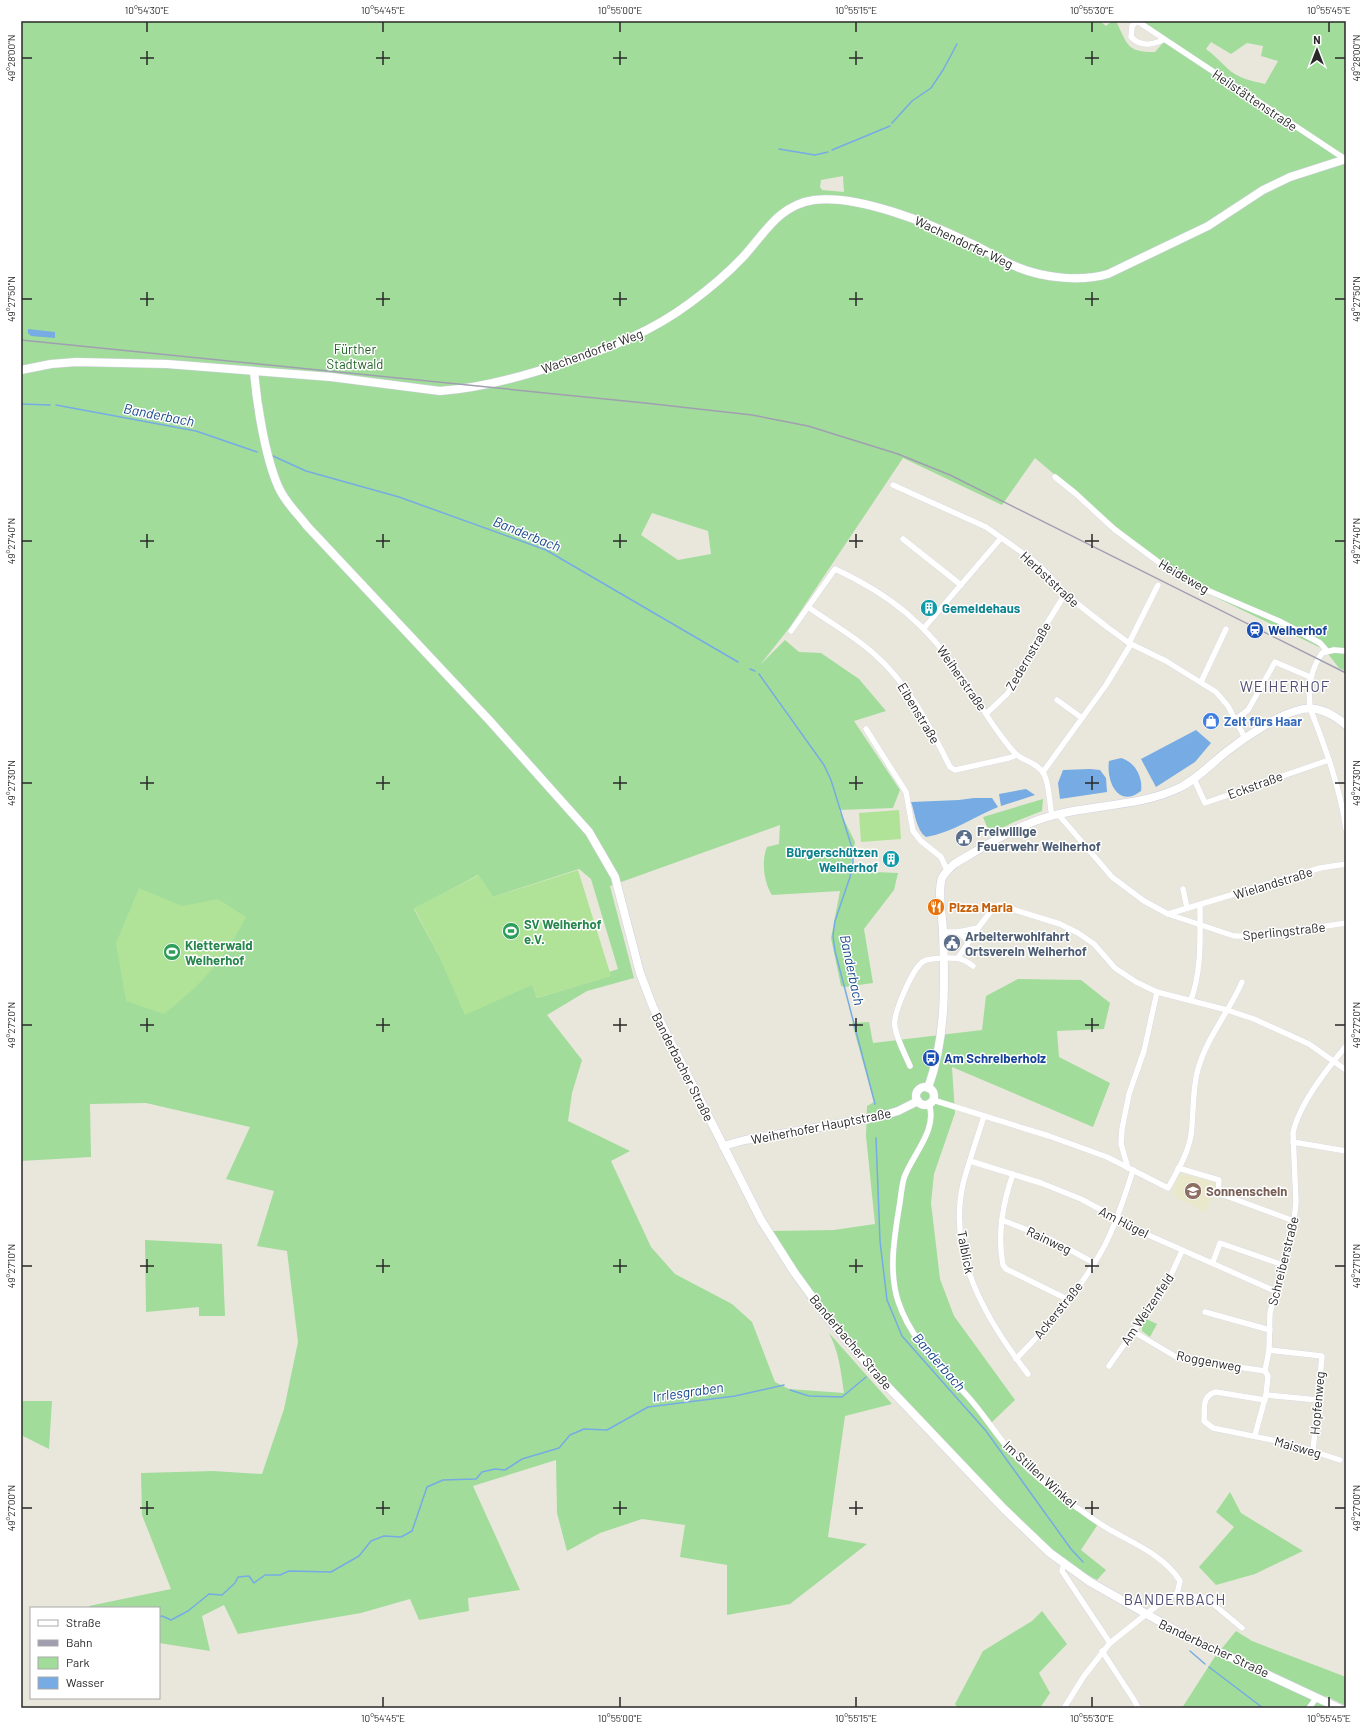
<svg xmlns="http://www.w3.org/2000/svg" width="1367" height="1729" viewBox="0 0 1367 1729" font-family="Barlow,sans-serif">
  <rect width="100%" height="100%" fill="#e9e7db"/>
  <path fill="#eae8cb" d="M1180,1174L1213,1181L1216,1185L1206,1213L1173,1195V1188Z"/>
  <g fill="#a1dc9b" fill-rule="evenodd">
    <path d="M21,21H1100L1106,26L1112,21H1116C1128,45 1126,52 1155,52L1167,38L1143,21H1346V671L1339,668L1325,650L1178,579L1035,458L1002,505L903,458L790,627L760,665L785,640L799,652L821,653L859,679L886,711L854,721L900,790L893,808L839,810L855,842L850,871L898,873L894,890L864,929L873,983L845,987L841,986L831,938L840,891L772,895C764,883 761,861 767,847L779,844L780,825L610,886L634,978L587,991L547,1015L582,1060L572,1093L568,1121L630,1151L611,1161L651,1247L675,1274L732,1304L752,1322L775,1382L789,1389L844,1393C841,1372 839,1352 829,1333L892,1404L845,1416L828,1537L867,1544L790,1604L727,1615V1565L680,1557L685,1525L642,1519L600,1533L567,1551L557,1513L556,1460L473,1486L520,1590L468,1598L469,1611L419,1620L410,1599L361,1613L238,1634L224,1605L202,1616L210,1651L159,1643V1608H89V1606L171,1589L142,1515L141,1473L213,1471L262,1474L284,1409L298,1342L287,1251L257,1246L274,1191L226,1179L250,1127L146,1103L90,1104L91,1157L21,1161ZM1211,42L1231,54L1247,43L1263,46L1261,56L1278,61L1265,84C1252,81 1237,78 1227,68C1220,61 1214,55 1206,49ZM843,176L844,192L822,190L820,187L821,180ZM652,513L708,531L711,554L678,560L641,535ZM579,869L591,879L618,969L609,972L610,976L537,998L532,984L438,954L414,909L478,875L493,897Z"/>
    <path d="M1043,799L1042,811L1014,822L990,834L983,817Z"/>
    <path d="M1018,979L1081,980L1110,1003L1104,1029L1057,1031L1059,1057L1110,1083L1093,1127L952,1067L955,1113L934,1174L931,1203L940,1279L954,1316L1015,1400L991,1423L1024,1462L1098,1524L1081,1550L1106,1570L1097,1580L1082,1572L1042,1543L905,1400L837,1324L803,1281L772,1231L834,1230L875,1224L866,1136L867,1106L874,1102L852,1023L869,1022L873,1043L982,1030L986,996Z"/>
    <path d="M145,1240L222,1244L225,1316H199V1307L146,1312Z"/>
    <path d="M1146,1319L1157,1324L1150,1337L1142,1331V1325Z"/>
    <path d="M21,1401H52L49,1449L21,1435Z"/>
    <path d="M1230,1492L1241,1513L1303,1551L1255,1574L1216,1585L1199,1567L1234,1527L1216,1512Z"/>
    <path d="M1042,1611L1067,1644L1039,1673L1050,1693L1040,1708H958L955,1704L983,1651L1032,1621Z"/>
    <path d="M1236,1631L1252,1641L1346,1677V1706L1326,1696L1329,1708H1182L1214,1658Z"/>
  </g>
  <g fill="#b0e398">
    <path d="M899,810L901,839L861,842L859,813Z"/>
    <path d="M578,870L611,976L537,998L532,985L465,1015L438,954L414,908L479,875L493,897Z"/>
    <path d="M139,888L182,906L218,899L246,917C224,960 201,985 164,1014L126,1001L116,943Z"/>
  </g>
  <g fill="#76abe4">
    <path d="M28,329L55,332V338L31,336L28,333Z"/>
    <path d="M1196,730L1211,743L1195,762L1156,787L1141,759Z"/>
    <path d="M1121,758C1135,762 1143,777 1141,791C1118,809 1106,781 1109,761Z"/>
    <path d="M1090,769L1100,770L1106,778L1107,792L1060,799L1058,783L1063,770Z"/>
    <path d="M1026,789L1035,795L1001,806L999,794Z"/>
    <path d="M974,798H992L998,807C974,817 951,833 926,837C916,830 915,812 911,802L959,800Z"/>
  </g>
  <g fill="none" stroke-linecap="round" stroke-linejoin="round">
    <g stroke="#76abe4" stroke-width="1.5">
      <path d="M892,123L912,101L931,88L943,70L957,44"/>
      <path d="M779,149L815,155L828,152"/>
      <path d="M832,150L890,126"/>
      <path d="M21,404L50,405"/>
      <path d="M56,405L196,431L257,452"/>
      <path d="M273,456L306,471L399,497L546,550L738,662"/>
      <path d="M750,669L755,671"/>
      <path d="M759,674L824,765L831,780L852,848L853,862L850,877L835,921L833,936L835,951L875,1104"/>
      <path d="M876,1138L880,1241L887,1300L902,1336L986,1431L1071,1549L1083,1562"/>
      <path d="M790,1390L809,1396L842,1397L866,1377"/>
      <path d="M159,1617L162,1616L171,1620L188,1611L209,1594L222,1595L235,1583L238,1577L249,1576L254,1583L265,1575H280L289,1571L331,1572L359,1556L371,1541L384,1536L401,1537L412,1531L427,1487L443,1480L476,1479L482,1472L495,1469L505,1470L522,1459L559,1448L570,1435L584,1429L607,1430L648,1407L735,1396L784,1385"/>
      <path d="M1190,1651L1205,1664"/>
      <path d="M1209,1667L1263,1708"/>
    </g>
    <defs>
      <g id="street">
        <path d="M1163,40C1151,45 1141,47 1131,37L1132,26L1137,21L1143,25L1345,159"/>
        <path d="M1055,477L1075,493L1114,529L1169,570L1195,585L1279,621L1320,643L1327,651"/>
        <path d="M893,485L986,527L1034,561L1048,574L1065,594L1107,627L1129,643L1166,661L1216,692L1228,706L1245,738"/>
        <path d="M903,539L961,585"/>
        <path d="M808,607C829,622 853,635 873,653C909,684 929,725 950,767L955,770L1009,758L1017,755"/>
        <path d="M924,628L1001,538"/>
        <path d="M791,631L835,569C891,595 926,624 961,675C973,692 983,711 996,729C1002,737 1009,748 1017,755C1025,761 1039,764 1044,774C1050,787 1049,802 1052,816"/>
        <path d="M1129,643L1158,585"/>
        <path d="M1346,651L1334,650L1322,653C1310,671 1308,687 1310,708C1325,747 1340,787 1346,829"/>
        <path d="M1201,682L1226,629"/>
        <path d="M1057,700L1082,718"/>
        <path d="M987,713L1007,694L1021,674L1033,646L1065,594"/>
        <path d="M1235,720L1248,710L1275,662L1310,677"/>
        <path d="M866,729L906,792L913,831L921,841L941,857L947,870"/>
        <path d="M1043,772L1106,685L1131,644"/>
        <path d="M1194,779L1205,803L1329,760"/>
        <path d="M1058,814L1112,877L1144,901L1168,914L1234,936H1260L1346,923"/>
        <path d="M1183,889L1187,908"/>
        <path d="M1168,914L1320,868L1346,864"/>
        <path d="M978,928L994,907L999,905L1060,924L1078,933L1094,944L1115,968L1136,982L1157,992L1227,1010L1254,1019L1309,1044L1346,1070"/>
        <path d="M943,932H958L969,941"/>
        <path d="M958,958L978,928L958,932"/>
        <path d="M1191,1000C1202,969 1200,938 1200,905"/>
        <path d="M910,1066C905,1054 897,1040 895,1027C892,1015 913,967 924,961C929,958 954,957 960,959C965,960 969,963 973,966"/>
        <path d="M933,1100L1049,1136L1107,1157L1168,1188C1177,1172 1188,1154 1191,1135C1194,1113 1192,1090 1198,1069C1207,1037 1229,1012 1242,982"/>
        <path d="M929,1104C938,1130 912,1155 904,1178C902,1185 901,1194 900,1202C895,1233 888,1270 898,1301C912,1343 942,1367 970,1399C984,1415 995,1433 1009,1449C1027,1470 1054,1491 1076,1507C1088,1515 1099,1524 1112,1531C1135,1544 1166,1557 1180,1581L1177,1594"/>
        <path d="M984,1116C977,1139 969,1161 963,1184C947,1255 987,1321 1028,1374"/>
        <path d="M1293,1142L1346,1151"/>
        <path d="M970,1161L1041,1183L1081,1199L1146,1234L1275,1291"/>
        <path d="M1128,1168L1121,1144L1122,1129L1129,1094L1144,1051L1157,992"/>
        <path d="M1178,1168L1219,1180L1218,1193L1294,1221"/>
        <path d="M1013,1174C1003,1202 997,1236 1003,1265L1006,1269L1069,1300"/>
        <path d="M1002,1220L1050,1239L1094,1263"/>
        <path d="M1213,1262L1220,1243L1283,1265"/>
        <path d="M1205,1312L1270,1330"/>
        <path d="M1134,1332L1178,1358L1265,1371"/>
        <path d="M1269,1350L1322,1356L1313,1451"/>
        <path d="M1016,1359C1050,1324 1082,1288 1105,1245C1117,1221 1125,1196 1133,1170"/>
        <path d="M1109,1366L1155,1301L1170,1277L1182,1251"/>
        <path d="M1266,1395L1318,1400"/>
        <path d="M1265,1400L1216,1392C1201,1396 1205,1409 1204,1421L1213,1428L1287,1443L1340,1460"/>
        <path d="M1255,1435L1266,1395L1268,1376L1265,1371L1269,1350L1270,1313L1294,1221L1296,1202L1293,1133C1299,1104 1327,1069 1346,1046"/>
        <path d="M1064,1564L1062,1571L1110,1643"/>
        <path d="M1102,1651L1134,1700L1138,1708"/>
        <path d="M1064,1708L1084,1676L1110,1643L1169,1596L1177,1594L1206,1598L1242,1628"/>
        <path d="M1309,1708L1317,1697"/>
      </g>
      <g id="secondary">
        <path d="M21,370L51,364L76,362L167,364L331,377L440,391C483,388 525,376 566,362C612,347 651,332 690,303C709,289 727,274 743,257C765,233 779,205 814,200C858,194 931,224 970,243C986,250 1000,260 1017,267C1043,278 1081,282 1108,274L1208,226L1263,190L1290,177L1346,159"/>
        <path d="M254,372C257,405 265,456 278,486C284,501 297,513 307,526L489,720L589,832L615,877L640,973L653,1007L761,1220L794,1272L826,1316L870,1368L1004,1509L1050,1553L1090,1582L1189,1638L1339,1708"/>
        <circle cx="925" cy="1096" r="9"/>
        <path d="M928,1088C946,1038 945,986 943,933C943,918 937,892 942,878C945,872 950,868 954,864C985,846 1017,825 1051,816C1094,804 1140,807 1181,787C1198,778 1211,764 1226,752C1245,737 1276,716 1299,710C1316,705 1333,714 1346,725"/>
        <path d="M723,1146L745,1140L878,1117L898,1111L918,1101"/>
      </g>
    </defs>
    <use href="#street" stroke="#d1d0e0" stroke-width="6"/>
    <use href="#secondary" stroke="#d1d0e0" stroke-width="9"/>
    <use href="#street" stroke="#fff" stroke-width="5.5"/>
    <use href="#secondary" stroke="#fff" stroke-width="8"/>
    <path stroke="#a09eb1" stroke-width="1.5" d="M21,340L645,403L752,415L808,426L898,454L950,475L1346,673"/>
  </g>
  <path fill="none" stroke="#282828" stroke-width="1.5" d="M147,22V32M383,22V32M620,22V32M856,22V32M1092,22V32M1329,22V32M147,51V65M383,51V65M620,51V65M856,51V65M1092,51V65M22,58H32M140,58H154M376,58H390M613,58H627M849,58H863M1085,58H1099M1335,58H1345M147,292V306M383,292V306M620,292V306M856,292V306M1092,292V306M22,299H32M140,299H154M376,299H390M613,299H627M849,299H863M1085,299H1099M1335,299H1345M147,534V548M383,534V548M620,534V548M856,534V548M1092,534V548M22,541H32M140,541H154M376,541H390M613,541H627M849,541H863M1085,541H1099M1335,541H1345M147,776V790M383,776V790M620,776V790M856,776V790M1092,776V790M22,783H32M140,783H154M376,783H390M613,783H627M849,783H863M1085,783H1099M1335,783H1345M147,1018V1032M383,1018V1032M620,1018V1032M856,1018V1032M1092,1018V1032M22,1025H32M140,1025H154M376,1025H390M613,1025H627M849,1025H863M1085,1025H1099M1335,1025H1345M147,1259V1273M383,1259V1273M620,1259V1273M856,1259V1273M1092,1259V1273M22,1266H32M140,1266H154M376,1266H390M613,1266H627M849,1266H863M1085,1266H1099M1335,1266H1345M147,1501V1515M383,1501V1515M620,1501V1515M856,1501V1515M1092,1501V1515M22,1508H32M140,1508H154M376,1508H390M613,1508H627M849,1508H863M1085,1508H1099M1335,1508H1345M383,1697V1707M620,1697V1707M856,1697V1707M1092,1697V1707M1329,1697V1707"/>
  <defs>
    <symbol id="building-disc" viewBox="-11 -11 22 22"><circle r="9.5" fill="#0f9aa8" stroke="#fff"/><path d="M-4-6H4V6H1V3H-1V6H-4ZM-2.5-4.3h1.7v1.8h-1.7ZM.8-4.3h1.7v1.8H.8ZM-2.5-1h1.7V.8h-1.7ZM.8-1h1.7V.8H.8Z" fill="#fff"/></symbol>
    <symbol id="station-disc" viewBox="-11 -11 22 22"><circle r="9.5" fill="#1a4fb4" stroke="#fff"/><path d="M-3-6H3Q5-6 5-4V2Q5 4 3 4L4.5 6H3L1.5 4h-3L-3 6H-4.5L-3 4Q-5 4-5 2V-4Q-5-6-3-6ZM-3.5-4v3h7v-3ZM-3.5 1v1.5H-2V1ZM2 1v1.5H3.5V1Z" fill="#fff"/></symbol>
    <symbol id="shop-disc" viewBox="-11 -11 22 22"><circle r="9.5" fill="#3f7fe0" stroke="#fff"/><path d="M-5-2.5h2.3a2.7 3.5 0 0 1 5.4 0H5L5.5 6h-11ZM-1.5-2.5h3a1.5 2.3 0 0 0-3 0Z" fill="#fff"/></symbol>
    <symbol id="civic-disc" viewBox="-11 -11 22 22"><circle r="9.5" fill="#5c6f8a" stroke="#fff"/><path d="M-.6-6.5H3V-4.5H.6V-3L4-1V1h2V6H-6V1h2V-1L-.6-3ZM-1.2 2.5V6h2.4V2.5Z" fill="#fff"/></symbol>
    <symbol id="restaurant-disc" viewBox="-11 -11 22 22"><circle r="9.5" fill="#e8710a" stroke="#fff"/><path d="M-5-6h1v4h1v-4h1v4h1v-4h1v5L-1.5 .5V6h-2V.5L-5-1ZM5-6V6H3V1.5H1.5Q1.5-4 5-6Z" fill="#fff"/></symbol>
    <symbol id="stadium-disc" viewBox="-11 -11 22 22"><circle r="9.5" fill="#2e9e5b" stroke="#fff"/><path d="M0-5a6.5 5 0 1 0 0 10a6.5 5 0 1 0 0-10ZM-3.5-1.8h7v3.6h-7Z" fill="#fff"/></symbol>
    <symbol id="bus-disc" viewBox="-11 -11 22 22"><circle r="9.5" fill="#1a4fb4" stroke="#fff"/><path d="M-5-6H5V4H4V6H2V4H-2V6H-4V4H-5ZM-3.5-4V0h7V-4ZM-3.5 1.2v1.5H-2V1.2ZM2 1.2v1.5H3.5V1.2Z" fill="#fff"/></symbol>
    <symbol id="school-disc" viewBox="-11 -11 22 22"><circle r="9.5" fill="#8d6e63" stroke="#fff"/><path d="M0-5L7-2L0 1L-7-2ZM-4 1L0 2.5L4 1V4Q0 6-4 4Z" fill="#fff"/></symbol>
  </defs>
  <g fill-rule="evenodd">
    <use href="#building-disc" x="919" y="598" width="20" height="20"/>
    <use href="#station-disc" x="1245" y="620" width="20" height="20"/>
    <use href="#shop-disc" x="1201" y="711" width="20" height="20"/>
    <use href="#civic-disc" x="954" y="828" width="20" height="20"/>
    <use href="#building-disc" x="881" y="849" width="20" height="20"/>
    <use href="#restaurant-disc" x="926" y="897" width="20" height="20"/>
    <use href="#stadium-disc" x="501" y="921" width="20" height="20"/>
    <use href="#civic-disc" x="942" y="933" width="20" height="20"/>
    <use href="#stadium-disc" x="162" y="942" width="20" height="20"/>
    <use href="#bus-disc" x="921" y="1048" width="20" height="20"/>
    <use href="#school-disc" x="1183" y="1181" width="20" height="20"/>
  </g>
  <g text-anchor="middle" stroke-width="3" stroke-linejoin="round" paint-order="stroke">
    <g font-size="13" fill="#282828" stroke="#fff">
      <text transform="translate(1255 100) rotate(34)" y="5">Heilstättenstraße</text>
      <text transform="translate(964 242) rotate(25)" y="5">Wachendorfer Weg</text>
      <text transform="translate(592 351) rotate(-20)" y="5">Wachendorfer Weg</text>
      <text transform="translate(1184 576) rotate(30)" y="5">Heideweg</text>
      <text transform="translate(1050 579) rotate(43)" y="5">Herbststraße</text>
      <text transform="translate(1028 656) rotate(-60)" y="5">Zedernstraße</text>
      <text transform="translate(962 678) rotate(55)" y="5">Weiherstraße</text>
      <text transform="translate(919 713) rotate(59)" y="5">Eibenstraße</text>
      <text transform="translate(1255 785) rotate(-20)" y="5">Eckstraße</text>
      <text transform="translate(1273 883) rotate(-17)" y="5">Wielandstraße</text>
      <text transform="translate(1284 931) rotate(-6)" y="5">Sperlingstraße</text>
      <text transform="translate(683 1067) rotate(63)" y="5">Banderbacher Straße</text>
      <text transform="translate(821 1126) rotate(-11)" y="5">Weiherhofer Hauptstraße</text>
      <text transform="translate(1124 1222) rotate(27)" y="5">Am Hügel</text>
      <text transform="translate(1049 1240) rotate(25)" y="5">Rainweg</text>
      <text transform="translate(966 1252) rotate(79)" y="5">Talblick</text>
      <text transform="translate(1283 1261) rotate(-76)" y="5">Schreiberstraße</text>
      <text transform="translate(1147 1309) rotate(-56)" y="5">Am Weizenfeld</text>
      <text transform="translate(1058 1310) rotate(-51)" y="5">Ackerstraße</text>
      <text transform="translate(851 1342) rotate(50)" y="5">Banderbacher Straße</text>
      <text transform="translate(1209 1361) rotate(11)" y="5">Roggenweg</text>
      <text transform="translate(1317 1403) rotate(-85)" y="5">Hopfenweg</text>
      <text transform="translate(1298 1447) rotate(16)" y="5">Maisweg</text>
      <text transform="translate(1040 1474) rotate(42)" y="5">Im Stillen Winkel</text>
      <text transform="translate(1214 1648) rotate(25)" y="5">Banderbacher Straße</text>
    </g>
    <g font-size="13" fill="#1f5e22" stroke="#fff">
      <text x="355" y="354">Fürther<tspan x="355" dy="15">Stadtwald</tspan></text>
    </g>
    <g font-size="13" font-weight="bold" fill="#0d838f" stroke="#fff" text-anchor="start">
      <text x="942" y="613">Gemeidehaus</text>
      <text x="878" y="857" text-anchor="end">Bürgerschützen<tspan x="878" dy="15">Weiherhof</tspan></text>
    </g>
    <g font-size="13" font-weight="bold" fill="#164399" stroke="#fff" text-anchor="start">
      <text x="1268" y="635">Weiherhof</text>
      <text x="944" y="1063">Am Schreiberholz</text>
    </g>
    <g font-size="13" font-weight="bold" fill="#366cbe" stroke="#fff" text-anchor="start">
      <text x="1224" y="726">Zeit fürs Haar</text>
    </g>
    <g font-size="13" font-weight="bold" fill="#4e5e75" stroke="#fff" text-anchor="start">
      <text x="977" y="836">Freiwillige<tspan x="977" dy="15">Feuerwehr Weiherhof</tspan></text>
      <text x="965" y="941">Arbeiterwohlfahrt<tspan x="965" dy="15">Ortsverein Weiherhof</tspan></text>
    </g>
    <g font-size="13" font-weight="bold" fill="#c56008" stroke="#fff" text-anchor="start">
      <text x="949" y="912">Pizza Maria</text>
    </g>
    <g font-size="13" font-weight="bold" fill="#27864d" stroke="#fff" text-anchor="start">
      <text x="524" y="929">SV Weiherhof<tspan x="524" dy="15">e.V.</tspan></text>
      <text x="185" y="950">Kletterwald<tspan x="185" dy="15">Weiherhof</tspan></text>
    </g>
    <g font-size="13" font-weight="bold" fill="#785e54" stroke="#fff" text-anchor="start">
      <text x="1206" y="1196">Sonnenschein</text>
    </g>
    <g font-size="14" font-style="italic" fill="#18488c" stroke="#fff">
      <text transform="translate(159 415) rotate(11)" y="5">Banderbach</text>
      <text transform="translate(527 534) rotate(22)" y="5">Banderbach</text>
      <text transform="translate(852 970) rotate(78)" y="5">Banderbach</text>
      <text transform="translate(939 1362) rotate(49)" y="5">Banderbach</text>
      <text transform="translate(688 1392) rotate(-8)" y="5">Irrlesgraben</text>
    </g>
    <g font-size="15" letter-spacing="1" fill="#4f4d75" stroke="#fff">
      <text x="1285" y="692">WEIHERHOF</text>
      <text x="1175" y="1605">BANDERBACH</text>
    </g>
  </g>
  <rect width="1367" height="1729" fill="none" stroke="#ffffff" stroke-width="44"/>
  <rect x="30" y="1607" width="130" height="92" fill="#ffffff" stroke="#a9a9a9"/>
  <rect x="38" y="1620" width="20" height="6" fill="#ffffff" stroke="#a9a9a9"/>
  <text x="66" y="1627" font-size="12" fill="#282828">Straße</text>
  <rect x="38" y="1640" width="20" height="6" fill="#a09eb1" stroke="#a9a9a9"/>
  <text x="66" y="1647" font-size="12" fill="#282828">Bahn</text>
  <rect x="38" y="1657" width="20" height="12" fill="#a1dc9b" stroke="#a9a9a9"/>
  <text x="66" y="1667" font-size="12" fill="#282828">Park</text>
  <rect x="38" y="1677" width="20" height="12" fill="#76abe4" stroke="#a9a9a9"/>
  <text x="66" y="1687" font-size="12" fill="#282828">Wasser</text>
  <g transform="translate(1317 50)" stroke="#ffffff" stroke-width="3" paint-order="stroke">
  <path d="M0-3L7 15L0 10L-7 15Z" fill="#282828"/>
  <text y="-6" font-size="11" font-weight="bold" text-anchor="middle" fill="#282828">N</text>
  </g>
  <rect x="22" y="22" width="1323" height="1685" fill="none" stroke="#282828" stroke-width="1.5"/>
  <g font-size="10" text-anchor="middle" fill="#282828">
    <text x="147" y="14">10°54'30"E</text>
    <text x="383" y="14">10°54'45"E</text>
    <text x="620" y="14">10°55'00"E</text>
    <text x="856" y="14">10°55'15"E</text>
    <text x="1092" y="14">10°55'30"E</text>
    <text x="1329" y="14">10°55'45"E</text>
    <text transform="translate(11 58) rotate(-90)" y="4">49°28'00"N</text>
    <text transform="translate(1356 58) rotate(-90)" y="4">49°28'00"N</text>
    <text transform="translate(11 299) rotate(-90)" y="4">49°27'50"N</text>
    <text transform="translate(1356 299) rotate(-90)" y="4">49°27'50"N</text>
    <text transform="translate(11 541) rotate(-90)" y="4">49°27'40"N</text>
    <text transform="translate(1356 541) rotate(-90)" y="4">49°27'40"N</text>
    <text transform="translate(11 783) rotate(-90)" y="4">49°27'30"N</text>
    <text transform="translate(1356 783) rotate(-90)" y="4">49°27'30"N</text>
    <text transform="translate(11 1025) rotate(-90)" y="4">49°27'20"N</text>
    <text transform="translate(1356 1025) rotate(-90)" y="4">49°27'20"N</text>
    <text transform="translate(11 1266) rotate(-90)" y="4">49°27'10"N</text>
    <text transform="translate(1356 1266) rotate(-90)" y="4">49°27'10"N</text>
    <text transform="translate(11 1508) rotate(-90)" y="4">49°27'00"N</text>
    <text transform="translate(1356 1508) rotate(-90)" y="4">49°27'00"N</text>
    <text x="383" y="1722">10°54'45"E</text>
    <text x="620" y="1722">10°55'00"E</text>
    <text x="856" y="1722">10°55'15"E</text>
    <text x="1092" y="1722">10°55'30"E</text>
    <text x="1329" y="1722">10°55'45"E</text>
  </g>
</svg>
